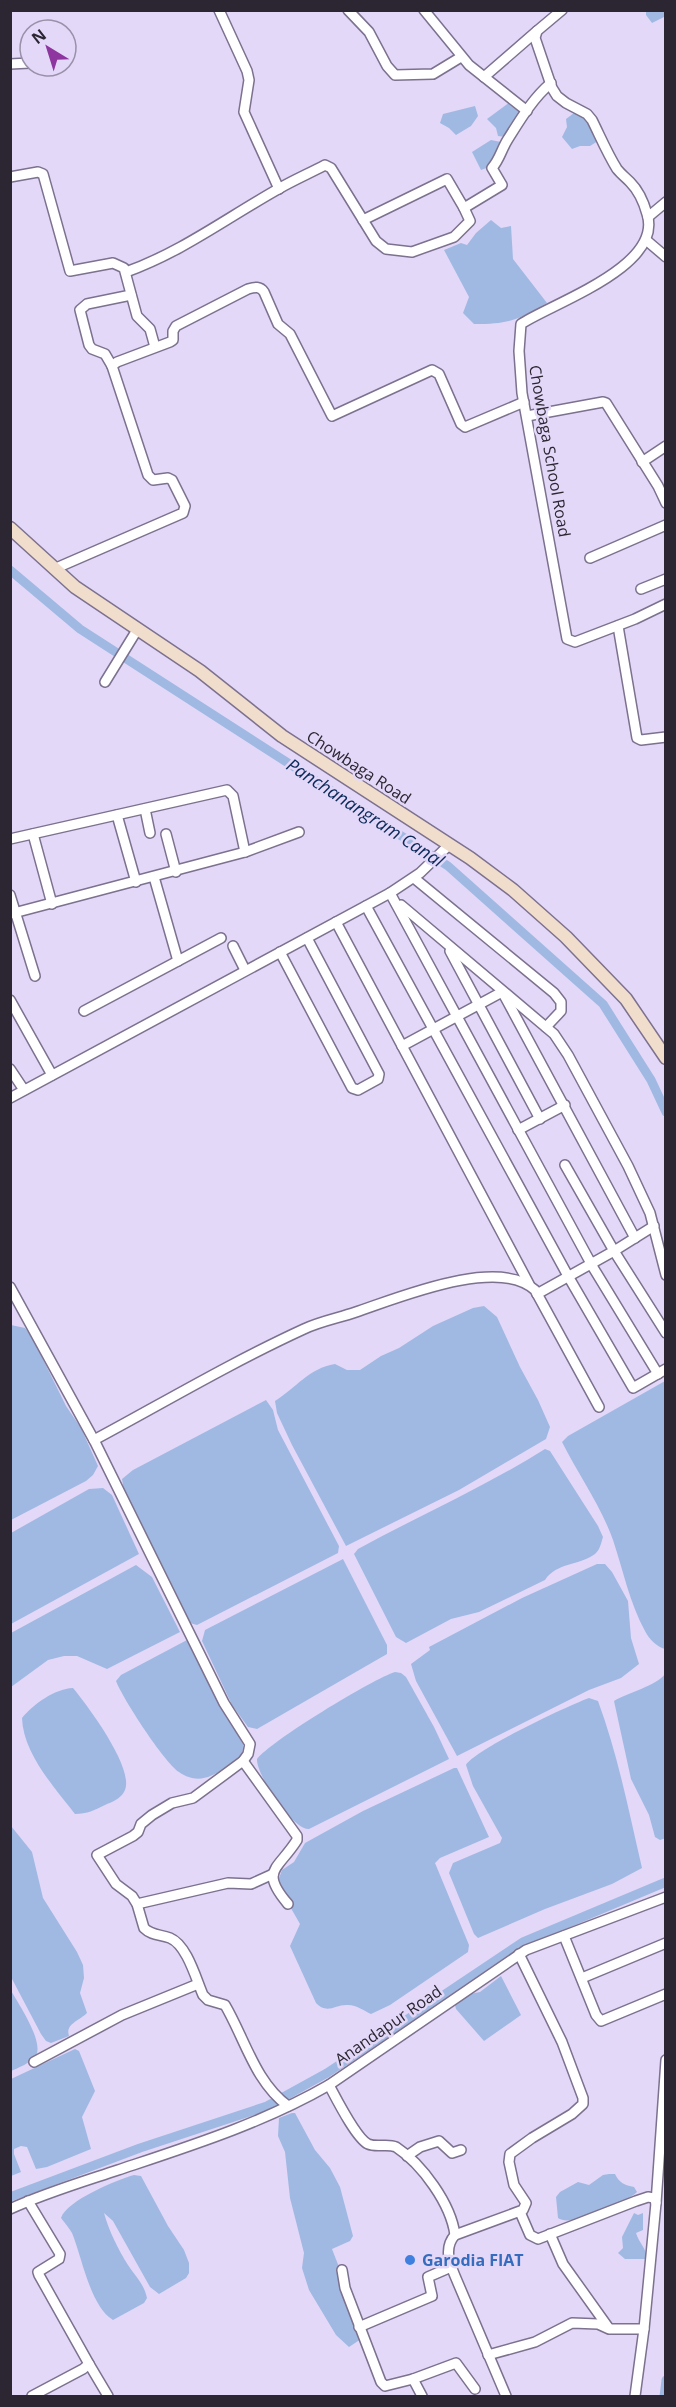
<svg xmlns="http://www.w3.org/2000/svg" width="676" height="2407" viewBox="0 0 676 2407" font-family="'Open Sans',sans-serif">
  <rect width="100%" height="100%" fill="#e3d8f8"/>
  <g fill="#a0b9e2">
    <path d="M646,11L665,10L666,11L664,17L652,23L646,15Z"/>
    <path d="M510,102L520,106L517,122L506,137L498,136L496,128L487,119Z"/>
    <path d="M475,106L478,116L471,126L456,135L449,128L440,123L443,114Z"/>
    <path d="M578,110L590,115L598,141L590,146H580L572,149L562,137L567,127L566,119Z"/>
    <path d="M491,140L501,142L503,153L492,166L481,170L472,152Z"/>
    <path d="M491,220L501,228L511,226L513,259L547,303C518,320 509,324 474,324L463,313L469,297L444,250L461,243L467,245L476,233Z"/>
    <path d="M484,1306L497,1317L520,1367L538,1400L550,1427L546,1439L459,1490L346,1546L292,1445L277,1413L275,1401C296,1388 309,1368 335,1364L347,1370H360L381,1356L399,1348L433,1326L473,1308Z"/>
    <path d="M11,1325L25,1328L32,1337L66,1406L81,1428L98,1466L93,1475L86,1481L11,1520Z"/>
    <path d="M665,1381V1649C657,1647 649,1639 645,1631C630,1604 623,1570 613,1540C601,1506 578,1474 562,1442L568,1436Z"/>
    <path d="M266,1400L273,1410L278,1430L339,1546L338,1553L197,1625L190,1623L124,1491L122,1479L133,1470Z"/>
    <path d="M545,1449L550,1451L598,1526L603,1537C601,1543 600,1550 595,1554C579,1566 557,1562 545,1580L479,1612L451,1619L406,1643L396,1637L354,1554L358,1549C420,1515 485,1487 545,1449Z"/>
    <path d="M103,1488L112,1495L139,1554L11,1624V1533L89,1489Z"/>
    <path d="M343,1559L387,1645V1654L257,1729L248,1727L232,1705L202,1641L205,1630Z"/>
    <path d="M597,1564H605L612,1572L628,1601L631,1638L639,1664L621,1678L589,1690L457,1756L416,1681L411,1664L430,1650L429,1647L522,1598Z"/>
    <path d="M136,1565L152,1577L180,1632L107,1669L77,1656H64L48,1660L11,1687V1633Z"/>
    <path d="M187,1640L243,1744C244,1758 235,1761 225,1768C210,1778 196,1784 179,1772C164,1762 123,1699 116,1681L121,1675Z"/>
    <path d="M395,1672L401,1673L406,1677L434,1727L449,1759L309,1829C292,1830 256,1774 257,1759C269,1742 374,1678 395,1672Z"/>
    <path d="M665,1674L666,1838L660,1840L655,1837L649,1815L631,1779L614,1701C629,1692 656,1686 665,1674Z"/>
    <path d="M73,1688C87,1705 137,1771 124,1792C120,1799 112,1802 105,1805C95,1810 87,1814 75,1814C54,1787 23,1753 22,1718C34,1704 54,1689 73,1688Z"/>
    <path d="M589,1698L598,1701C618,1755 629,1812 642,1868L612,1884L545,1909L478,1938L474,1934L449,1873L453,1863L500,1843L502,1838L473,1786L466,1765C476,1749 567,1706 589,1698Z"/>
    <path d="M454,1768H457L489,1837L440,1858L435,1863L469,1945L468,1952L390,2005L371,2014C364,2011 357,2005 348,2005C335,2004 328,2015 316,2003L290,1946L300,1924L280,1889L278,1881L282,1870L294,1862L305,1843L363,1811Z"/>
    <path d="M11,1826L32,1852L43,1898L77,1952L83,1965L84,1978L80,1993L87,2013C79,2021 65,2024 69,2036L51,2043L46,2041L41,2034L11,1977Z"/>
    <path d="M501,1976L521,2015L484,2041L456,2009L455,2005L470,1994L480,1992Z"/>
    <path d="M10,1989C18,2003 46,2044 35,2057C30,2063 18,2068 11,2071Z"/>
    <path d="M75,2049L79,2051L95,2091L82,2117L91,2149L47,2167L36,2169L27,2147L21,2146L14,2149V2154L21,2172L11,2176V2079Z"/>
    <path d="M292,2113H295L315,2150L330,2168L340,2187L353,2236L350,2241L332,2249L339,2267L336,2269L341,2289L361,2339L349,2347L336,2335L309,2290L302,2268L304,2253L290,2198L285,2152L278,2136L279,2118Z"/>
    <path d="M609,2174H615C619,2183 625,2185 634,2187L637,2192C625,2204 571,2228 558,2218L556,2197L560,2192L578,2182L589,2185L603,2175Z"/>
    <path d="M134,2175L141,2176L168,2226L184,2250L189,2263V2273L186,2278L159,2294L150,2287L113,2221L104,2213C109,2231 118,2249 128,2265C136,2277 144,2284 147,2298L144,2303L113,2320C90,2306 82,2257 72,2233C69,2228 65,2223 61,2218C67,2200 117,2180 134,2175Z"/>
    <path d="M634,2213L638,2215L643,2213V2230L636,2233C639,2243 647,2249 647,2259H625L618,2253L623,2248L622,2237Z"/>
  </g>
  <g fill="none" stroke-linecap="round" stroke-linejoin="round">
    <g stroke="#a0b9e2" stroke-width="9">
      <path d="M10,570L80,629L448,866L603,1004L651,1080L666,1112"/>
      <path d="M10,2197L140,2148L267,2106L327,2073L523,1942L666,1882"/>
      <path d="M664,2396L666,2380"/>
    </g>
    <defs>
      <g id="street">
        <path d="M219,10L247,71L249,80L244,112L279,189"/>
        <path d="M348,10L369,32L387,66L395,75L433,74L461,57"/>
        <path d="M424,10L469,65L527,111"/>
        <path d="M562,10L537,31L535,38L552,88L557,96L566,103L587,114L592,120C600,136 607,153 617,169C621,174 625,177 630,182C638,190 644,203 647,214C664,266 553,303 521,324L519,351L522,393L567,639L575,642L635,619L666,604"/>
        <path d="M10,64L30,63"/>
        <path d="M484,77L537,31"/>
        <path d="M10,177L38,172L43,174L70,271L113,263L124,268L137,316L150,329L155,347"/>
        <path d="M648,217L666,202"/>
        <path d="M363,220L447,179L464,208"/>
        <path d="M646,240L666,257"/>
        <path d="M126,272C182,252 228,217 280,188C294,180 310,173 325,165L331,168L376,241L386,249L412,252L454,237L470,221L464,208L502,185L492,168C500,159 501,150 508,139C520,120 533,98 551,83"/>
        <path d="M112,366L105,354L92,349L89,345L80,310L87,304L131,295"/>
        <path d="M527,416L603,402L606,403L658,486L666,503"/>
        <path d="M642,462L666,446"/>
        <path d="M590,558L666,525"/>
        <path d="M54,569L183,513L185,506L172,480L168,478L153,480L148,475L112,366L117,362L170,342L173,340V331L176,326L248,289C255,287 260,286 264,292L278,324L290,334L332,416L432,370L439,374L461,424L465,427L524,402"/>
        <path d="M641,589L666,579"/>
        <path d="M618,626L637,738L641,740L666,737"/>
        <path d="M105,682L137,630"/>
        <path d="M145,809L150,833"/>
        <path d="M117,815L136,882"/>
        <path d="M33,834L52,904"/>
        <path d="M166,834L176,872"/>
        <path d="M10,839L227,790L233,796L245,852"/>
        <path d="M154,877L178,961"/>
        <path d="M414,878L554,993L561,1002V1011L546,1027"/>
        <path d="M390,893L594,1269L658,1374"/>
        <path d="M10,895L35,976"/>
        <path d="M401,905L554,1034L568,1055L628,1166L650,1213L666,1275"/>
        <path d="M366,906L568,1276L633,1388L666,1369"/>
        <path d="M10,914L245,852L299,832"/>
        <path d="M336,922L529,1284"/>
        <path d="M233,946L245,970"/>
        <path d="M450,951L540,1119"/>
        <path d="M280,952L352,1088L358,1090L378,1079L379,1074L307,938"/>
        <path d="M504,995L635,1238"/>
        <path d="M10,1000L52,1075"/>
        <path d="M84,1011L221,938"/>
        <path d="M402,1046L502,992"/>
        <path d="M10,1069L24,1090"/>
        <path d="M10,1098L390,893L420,873L449,845"/>
        <path d="M518,1130L565,1105"/>
        <path d="M565,1165L614,1251L666,1333"/>
        <path d="M10,1287L95,1442L224,1703L250,1744L248,1754L243,1761L193,1798L172,1803L152,1815L141,1824L138,1832L133,1836L97,1855L116,1884L132,1896L137,1904L144,1928C152,1936 160,1934 170,1938C187,1945 196,1979 203,1995L208,2000L225,2005C245,2039 255,2082 288,2106"/>
        <path d="M537,1294L614,1251L654,1226"/>
        <path d="M94,1440C163,1403 232,1362 304,1329C321,1321 339,1318 356,1312C398,1298 498,1256 535,1290L599,1407"/>
        <path d="M243,1761L297,1836V1840C278,1870 259,1870 288,1904"/>
        <path d="M137,1904L228,1883L251,1884L273,1874"/>
        <path d="M564,1936L596,2015L601,2021L666,1994"/>
        <path d="M582,1978L666,1943"/>
        <path d="M34,2062L122,2015L198,1984"/>
        <path d="M407,2156L420,2147L439,2141L452,2153L461,2150"/>
        <path d="M28,2201L60,2254L59,2259L38,2272L39,2275L89,2364L83,2369L32,2396"/>
        <path d="M656,2203L666,2060"/>
        <path d="M10,2209C45,2193 82,2182 118,2170C190,2146 263,2123 329,2085"/>
        <path d="M520,2212L530,2235L538,2239L636,2201L648,2197L654,2198L656,2203L644,2329L635,2396"/>
        <path d="M550,2234L563,2264L608,2327"/>
        <path d="M455,2235C451,2204 422,2164 396,2147C387,2143 377,2148 368,2144C356,2138 336,2098 329,2085L526,1950L666,1897"/>
        <path d="M342,2270L345,2288L381,2382L385,2386L413,2379L422,2396"/>
        <path d="M359,2327L432,2296L428,2277L451,2267"/>
        <path d="M488,2355L535,2342L572,2323L598,2324L609,2329H644"/>
        <path d="M89,2364L108,2396"/>
        <path d="M413,2379L456,2363L475,2389"/>
        <path d="M506,2396L455,2276C449,2262 444,2247 455,2235L523,2210L526,2203L514,2185L509,2162L510,2154L532,2138L572,2114L583,2104V2098L562,2042L519,1954"/>
      </g>
      <path id="secondary" d="M10,528L75,587L200,671L282,736L470,858L513,890L566,937L626,999L666,1058"/>
    </defs>
    <use href="#street" stroke="#7c718e" stroke-width="12"/>
    <use href="#secondary" stroke="#7c718e" stroke-width="15"/>
    <use href="#street" stroke="#fff" stroke-width="9"/>
    <use href="#secondary" stroke="#f1ddcc" stroke-width="12"/>
  </g>
  <circle fill="#3f7fe0" stroke="#e3d8f8" stroke-width="2" cx="410" cy="2260" r="6"/>
  <g text-anchor="middle" stroke-width="5" stroke-linejoin="round" paint-order="stroke">
    <g font-size="16" fill="#2b2632" stroke="#e3d8f8">
      <text transform="translate(550 451) rotate(80)" y="6">Chowbaga School Road</text>
      <text transform="translate(359 767) rotate(33)" y="6">Chowbaga Road</text>
      <text transform="translate(388 2025) rotate(-35)" y="6">Anandapur Road</text>
    </g>
    <g font-size="16" font-weight="bold" fill="#366cbe" stroke="#e3d8f8" text-anchor="start">
      <text x="422" y="2266">Garodia FIAT</text>
    </g>
    <g font-size="18" font-style="italic" fill="#0b2a5a" stroke="#e3d8f8">
      <text transform="translate(365 813) rotate(33)" y="6">Panchanangram Canal</text>
    </g>
  </g>
  <rect width="676" height="2407" fill="none" stroke="#2b2632" stroke-width="24"/>
  <g transform="translate(48 48) rotate(322)"><circle r="28" fill="#e3d8f8" stroke="#9991a9" stroke-width="1.5"/>
  <path d="M0-4.5L10 22L0 15L-10 22Z" fill="#8e35a0"/>
  <text y="-9" font-size="16" font-weight="bold" text-anchor="middle" fill="#2b2632">N</text>
  </g>
</svg>
